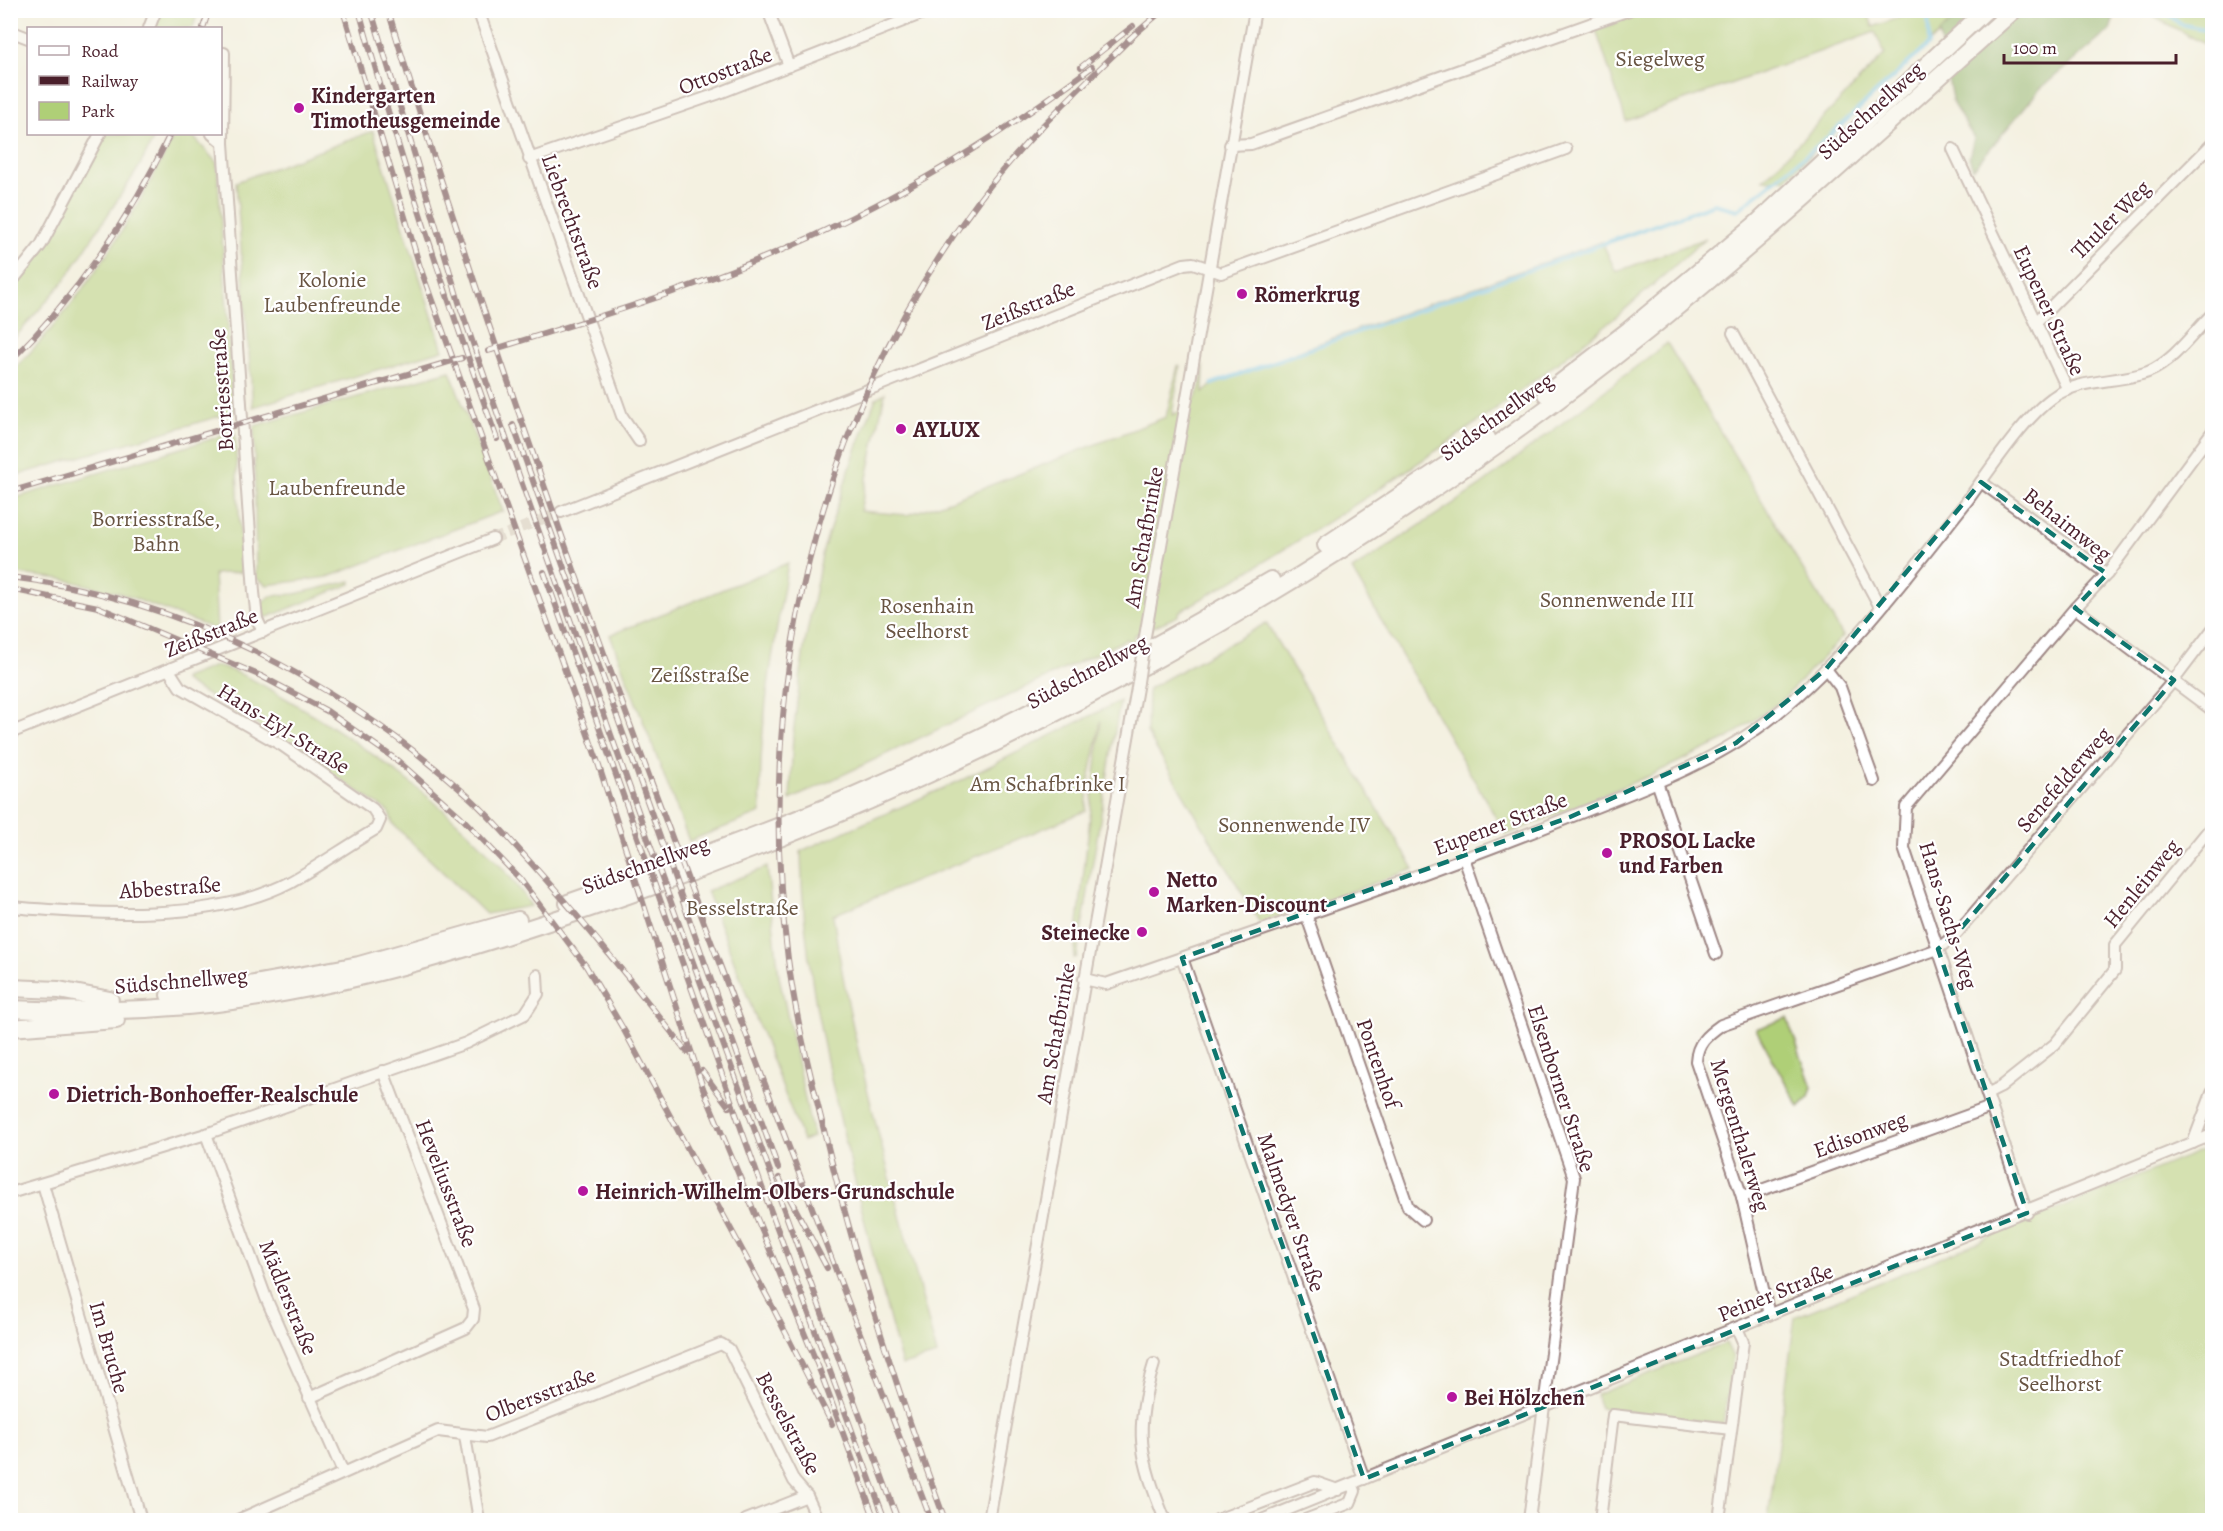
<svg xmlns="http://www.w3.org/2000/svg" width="2223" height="1531" viewBox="0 0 2223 1531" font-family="Alegreya,serif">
  <rect width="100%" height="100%" fill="#fff"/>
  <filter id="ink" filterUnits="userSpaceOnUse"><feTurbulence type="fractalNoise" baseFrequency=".0167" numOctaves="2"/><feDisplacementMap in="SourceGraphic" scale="12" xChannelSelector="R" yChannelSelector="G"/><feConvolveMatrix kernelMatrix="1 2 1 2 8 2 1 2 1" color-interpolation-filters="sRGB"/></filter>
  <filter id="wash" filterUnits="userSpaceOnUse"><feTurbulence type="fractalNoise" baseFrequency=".008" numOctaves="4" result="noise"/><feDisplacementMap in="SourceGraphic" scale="24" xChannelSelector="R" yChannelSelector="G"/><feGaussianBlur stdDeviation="1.35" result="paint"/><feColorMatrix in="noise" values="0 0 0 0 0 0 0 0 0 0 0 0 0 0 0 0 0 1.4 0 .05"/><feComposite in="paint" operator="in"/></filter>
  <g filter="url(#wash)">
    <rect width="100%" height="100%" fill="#f4f1e1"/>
    <g fill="#afcf77" stroke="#7c7751" stroke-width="1.5">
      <path d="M1650,10L1867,11L1873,27L1906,15L1905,11H1949L1956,18L1785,179L1763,180L1885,54L1875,32L1626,121L1596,30Z"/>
      <path d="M156,11H198L193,28H149Z"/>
      <path d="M2143,11H2212V48Z"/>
      <path d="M373,131L443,350L253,407L236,182Z"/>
      <path d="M100,134H156L139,167L65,280L11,342V284L41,245Z"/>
      <path d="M175,134H191L217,163L234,412L11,477V372C80,305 133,220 175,134Z"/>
      <path d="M1706,238C1676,264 1647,291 1617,316C1481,427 1331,524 1179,612L1178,616L1134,635L1132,645L1127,639L790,800L793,735L804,648L823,550L853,458L876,398L885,393L860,511L907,515L955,499L1166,417L1178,366H1180L1172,415C1200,404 1199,392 1204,365L1203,393L1211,386L1331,339L1602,242L1616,272Z"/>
      <path d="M1667,343L1843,636L1782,700L1727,739L1651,775L1506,835L1352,570L1480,486Z"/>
      <path d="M450,371L503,511L328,577L267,585L256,578L254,426Z"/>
      <path d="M235,432L242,572L214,574L217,630L120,593L62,579L11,573V499Z"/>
      <path d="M788,563C774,646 757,729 761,813L689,841L610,635Z"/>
      <path d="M351,581V584L265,618L261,612V603L271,596L295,594Z"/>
      <path d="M1266,623L1414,869L1260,923L1147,733L1148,689Z"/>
      <path d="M215,666C240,671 263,685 285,698C366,745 481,827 531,906L486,914L393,824L389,812L288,744L184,681V678Z"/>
      <path d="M1120,701L1077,957L1074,958L1101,721L1089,780L1086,811L833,915C854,1065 900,1208 937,1355L902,1365C881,1289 862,1212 844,1135C821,1039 802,951 801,851L964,779Z"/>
      <path d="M767,867L779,976L813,1137L803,1141L707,891Z"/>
      <path d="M1787,1018L1812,1087L1809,1097L1799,1107L1756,1029Z"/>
      <path d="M2212,1146V1520H1768L1795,1317Z"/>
      <path d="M1726,1343L1733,1357L1723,1424L1601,1408L1596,1395Z"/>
    </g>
    <path fill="#8bb268" stroke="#6a684a" stroke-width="1.5" d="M1964,11H2116L2110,30L2040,89L1973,169L1969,157L1974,138L1953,104L1939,33Z"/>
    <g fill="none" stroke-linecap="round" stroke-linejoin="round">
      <g stroke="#70c3ec" stroke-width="4">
        <path d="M2155,10L2166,12L2180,24L2212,31"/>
        <path d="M1212,384L1714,204L1738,210L1827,138L1929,44L1928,10"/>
      </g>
    </g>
  </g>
  <g filter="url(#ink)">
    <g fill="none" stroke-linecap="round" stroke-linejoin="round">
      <path stroke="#d2c7bd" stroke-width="10" stroke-dasharray="10 5" stroke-linecap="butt" d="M493,539L561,512"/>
      <defs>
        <g id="minor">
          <path d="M478,10L622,416L639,441"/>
          <path d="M768,10L789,66"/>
          <path d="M149,28L156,10"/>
          <path d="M10,31L28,38"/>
          <path d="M224,53L223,143L254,592L257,619L263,632"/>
          <path d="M212,134L223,143"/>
          <path d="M1230,145L1251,144L1629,10"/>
          <path d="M1953,149L2068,390"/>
          <path d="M529,159L717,94L931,10"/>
          <path d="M10,284L41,245L100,134"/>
          <path d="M2036,322L2212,144"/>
          <path d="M1733,333L1880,607"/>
          <path d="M1981,482L2107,574L2075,608L2212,710"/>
          <path d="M561,512L1184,264L1193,263L1221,273L1566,149"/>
          <path d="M2107,574L2212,432"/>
          <path d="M1144,642L1255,10"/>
          <path d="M1826,669L1840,687L1874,781"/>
          <path d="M10,733L493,539"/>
          <path d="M1657,782L1716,954"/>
          <path d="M1464,858L1574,1178L1529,1520"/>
          <path d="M10,907C95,914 213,923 290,882C319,866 347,846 376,829L380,820L373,809L283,746L180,687L169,670"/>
          <path d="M1306,914L1408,1207L1423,1220"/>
          <path d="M1182,958L1364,1479"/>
          <path d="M1084,979L1106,984C1258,931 1411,881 1560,821C1633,792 1713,765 1775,715C1849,655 1908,575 1967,501C1990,470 2022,420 2052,398C2078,378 2119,383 2148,372C2173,362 2194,332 2212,314"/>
          <path d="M1987,1094L2001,1087L2055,1044L2115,970V945L2212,826"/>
          <path d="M206,1134L266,1298L343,1472"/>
          <path d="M2193,1143L2212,1093"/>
          <path d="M43,1184L141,1520"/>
          <path d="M10,1193L206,1134L466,1043L525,1014L538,994L537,975"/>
          <path d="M1742,1197L1991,1107"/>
          <path d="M2027,1213L1904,848L1906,807L2075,608"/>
          <path d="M1769,1315L1742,1197L1696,1061C1697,1043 1707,1035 1721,1025L1938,949L1957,933L2174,680L2212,630"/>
          <path d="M1154,1364C1133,1431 1140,1457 1165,1520"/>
          <path d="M309,1398L466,1328L473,1319L474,1309L383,1071"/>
          <path d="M465,1436L479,1520"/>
          <path d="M238,1520L438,1431L487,1437L721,1344L729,1349L794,1481L807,1496L818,1520"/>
          <path d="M746,1520L807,1496"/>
          <path d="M989,1520L1138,682"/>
          <path d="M1217,1520L1315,1482L1338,1490"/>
          <path d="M1262,1520L2212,1135"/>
          <path d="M1305,1520L1350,1503L1355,1491L1352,1484"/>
          <path d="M1600,1520L1613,1415L1731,1429"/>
          <path d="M1719,1520L1743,1342L1737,1328"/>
        </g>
        <g id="highway">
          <path d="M1546,394L1629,330L1755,225L1986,10"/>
          <path d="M1326,545L1487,438"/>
          <path d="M568,903C663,870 757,837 848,798C995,735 1134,660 1271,580"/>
          <path d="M10,988L59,990L110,1000"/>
          <path d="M169,995L243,986L359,965L518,920"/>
          <path d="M10,1009C79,1012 149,1011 217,1003C358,986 495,941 628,895C995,767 1337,578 1641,336C1770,233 1890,120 2014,10"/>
          <path d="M10,1028L116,1020"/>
        </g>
      </defs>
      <use href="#minor" stroke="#9f8886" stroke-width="14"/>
      <use href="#highway" stroke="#9f8886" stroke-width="20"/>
      <use href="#minor" stroke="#fff" stroke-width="10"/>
      <use href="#highway" stroke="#fff" stroke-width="16"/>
      <defs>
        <g id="rail">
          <path d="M343,10L420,267L596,757L703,1088L820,1371L875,1520"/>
          <path d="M359,10C399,156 446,297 497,439"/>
          <path d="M371,10L461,309L522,484L654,856L898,1520"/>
          <path d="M388,10C543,523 742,1020 931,1520"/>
          <path d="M203,28L209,10"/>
          <path d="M1128,40L1163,10"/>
          <path d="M1081,67L1133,26"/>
          <path d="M488,351C602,316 717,282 826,230C921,185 1008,130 1092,67"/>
          <path d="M10,361C76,297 131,217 170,134"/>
          <path d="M513,425L778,1168"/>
          <path d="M10,492L462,358"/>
          <path d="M544,572L759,1179L885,1520"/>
          <path d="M10,577C180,597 343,684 469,797C491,817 511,841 531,863C586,924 637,988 687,1052"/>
          <path d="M10,589L98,607L261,676L327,711L398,761L461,817L520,879L586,966L625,1032L769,1300L832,1424"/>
          <path d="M702,1071L729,1107"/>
          <path d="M779,1178L827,1268"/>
          <path d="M945,1520C896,1388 853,1255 821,1118C808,1065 795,1013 788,959C753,691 816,417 979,200C1025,139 1081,87 1135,34"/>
        </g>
      </defs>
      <use href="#rail" stroke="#4a1f2b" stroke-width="6"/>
      <use href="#rail" stroke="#fff" stroke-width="4" stroke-dasharray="11" stroke-linecap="butt"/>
      <defs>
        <path id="minor-bridge" d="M1138,682L1144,642"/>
      </defs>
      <use href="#minor-bridge" stroke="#9f8886" stroke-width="14" stroke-linecap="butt"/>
      <use href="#minor-bridge" stroke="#fff" stroke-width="10"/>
    </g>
  </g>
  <path d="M0 0H2223V1531H0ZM1981,482L2107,574L2075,608L2174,680L1957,933L1938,949L2027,1213L1364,1479L1182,958L1570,817L1736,743L1826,669Z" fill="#f4f1e1" fill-opacity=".55" fill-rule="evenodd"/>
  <path fill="none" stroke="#0f766e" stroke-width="4.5" stroke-dasharray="12 8" stroke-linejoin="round" d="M1981,482L2107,574L2075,608L2174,680L1957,933L1938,949L2027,1213L1364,1479L1182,958L1570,817L1736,743L1826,669Z"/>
  <g fill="#b5179e" stroke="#fff" stroke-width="2">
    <circle cx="299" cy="108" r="6"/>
    <circle cx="1242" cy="294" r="6"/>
    <circle cx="901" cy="429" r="6"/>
    <circle cx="1607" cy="853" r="6"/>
    <circle cx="1154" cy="892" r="6"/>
    <circle cx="1142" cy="932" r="6"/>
    <circle cx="54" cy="1094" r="6"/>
    <circle cx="583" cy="1191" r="6"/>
    <circle cx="1452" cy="1397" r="6"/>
  </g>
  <g text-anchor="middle" stroke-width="4.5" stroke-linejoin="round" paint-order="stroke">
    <g font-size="22" fill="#685442" stroke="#fff">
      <text x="1660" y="66">Siegelweg</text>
      <text x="332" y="287">Kolonie<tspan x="332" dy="25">Laubenfreunde</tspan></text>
      <text x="337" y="495">Laubenfreunde</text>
      <text x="156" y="526">Borriesstraße,<tspan x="156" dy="25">Bahn</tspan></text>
      <text x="1617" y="607">Sonnenwende III</text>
      <text x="927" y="613">Rosenhain<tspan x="927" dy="25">Seelhorst</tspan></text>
      <text x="700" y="682">Zeißstraße</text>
      <text x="1048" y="791">Am Schafbrinke I</text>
      <text x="1294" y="832">Sonnenwende IV</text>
      <text x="742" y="915">Besselstraße</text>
      <text x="2060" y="1366">Stadtfriedhof<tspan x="2060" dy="25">Seelhorst</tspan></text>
    </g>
    <g font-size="22" fill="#4a1f2b" stroke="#fff">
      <text transform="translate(725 70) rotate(-21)" y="8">Ottostraße</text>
      <text transform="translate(1870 110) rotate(-42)" y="8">Südschnellweg</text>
      <text transform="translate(2110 219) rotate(-45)" y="8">Thuler Weg</text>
      <text transform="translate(573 221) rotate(70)" y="8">Liebrechtstraße</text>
      <text transform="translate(1028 305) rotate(-22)" y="8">Zeißstraße</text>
      <text transform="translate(2050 310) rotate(65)" y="8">Eupener Straße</text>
      <text transform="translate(221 390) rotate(-94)" y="8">Borriesstraße</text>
      <text transform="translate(1496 416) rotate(-36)" y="8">Südschnellweg</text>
      <text transform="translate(2068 524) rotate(38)" y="8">Behaimweg</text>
      <text transform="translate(1143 537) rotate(-80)" y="8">Am Schafbrinke</text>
      <text transform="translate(211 632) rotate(-22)" y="8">Zeißstraße</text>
      <text transform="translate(1087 671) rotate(-28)" y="8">Südschnellweg</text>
      <text transform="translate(284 728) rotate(32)" y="8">Hans-Eyl-Straße</text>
      <text transform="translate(2063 779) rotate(-49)" y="8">Senefelderweg</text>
      <text transform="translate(1500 823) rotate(-21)" y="8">Eupener Straße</text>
      <text transform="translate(645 864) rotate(-20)" y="8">Südschnellweg</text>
      <text transform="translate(2141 883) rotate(-51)" y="8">Henleinweg</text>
      <text transform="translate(170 887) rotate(-4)" y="8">Abbestraße</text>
      <text transform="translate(1949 915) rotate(73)" y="8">Hans-Sachs-Weg</text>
      <text transform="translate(181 980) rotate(-5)" y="8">Südschnellweg</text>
      <text transform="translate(1055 1033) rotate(-80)" y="8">Am Schafbrinke</text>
      <text transform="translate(1379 1063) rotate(71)" y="8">Pontenhof</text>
      <text transform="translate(1562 1088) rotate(72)" y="8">Elsenborner Straße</text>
      <text transform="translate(1860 1134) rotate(-20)" y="8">Edisonweg</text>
      <text transform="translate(1741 1135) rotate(73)" y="8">Mergenthalerweg</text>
      <text transform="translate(447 1183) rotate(69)" y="8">Heveliusstraße</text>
      <text transform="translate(1292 1212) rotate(71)" y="8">Malmedyer Straße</text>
      <text transform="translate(1775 1292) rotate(-22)" y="8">Peiner Straße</text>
      <text transform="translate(289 1297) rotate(68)" y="8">Mädlerstraße</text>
      <text transform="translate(110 1347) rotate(74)" y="8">Im Bruche</text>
      <text transform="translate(540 1394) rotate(-21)" y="8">Olbersstraße</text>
      <text transform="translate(789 1423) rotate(62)" y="8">Besselstraße</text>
    </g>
    <g font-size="22" font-weight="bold" fill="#4a1f2b" stroke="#fff" text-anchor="start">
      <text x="311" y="103">Kindergarten<tspan x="311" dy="25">Timotheusgemeinde</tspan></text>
      <text x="1254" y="302">Römerkrug</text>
      <text x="913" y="437">AYLUX</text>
      <text x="1619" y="848">PROSOL Lacke<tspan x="1619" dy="25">und Farben</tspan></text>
      <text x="1166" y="887">Netto<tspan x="1166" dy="25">Marken-Discount</tspan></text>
      <text x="1130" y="940" text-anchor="end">Steinecke</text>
      <text x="66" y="1102">Dietrich-Bonhoeffer-Realschule</text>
      <text x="595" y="1199">Heinrich-Wilhelm-Olbers-Grundschule</text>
      <text x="1464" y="1405">Bei Hölzchen</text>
    </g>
  </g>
  <rect width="2223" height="1531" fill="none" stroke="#fff" stroke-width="36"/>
  <rect x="27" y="27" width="195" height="108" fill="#ffffff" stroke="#b7a5aa" stroke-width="1.5"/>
  <rect x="39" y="46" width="30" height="9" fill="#ffffff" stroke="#b7a5aa" stroke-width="1.5"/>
  <text x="81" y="57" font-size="18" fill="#4a1f2b">Road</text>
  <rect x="39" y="76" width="30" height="9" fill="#4a1f2b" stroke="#b7a5aa" stroke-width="1.5"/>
  <text x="81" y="87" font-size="18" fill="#4a1f2b">Railway</text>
  <rect x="39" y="102" width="30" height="18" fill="#afcf77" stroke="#b7a5aa" stroke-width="1.5"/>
  <text x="81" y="117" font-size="18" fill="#4a1f2b">Park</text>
  <path d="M2004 54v9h172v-9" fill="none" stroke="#4a1f2b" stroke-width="3"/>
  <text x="2013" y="54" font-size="18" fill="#4a1f2b" stroke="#ffffff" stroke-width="4.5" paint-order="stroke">100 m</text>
</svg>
